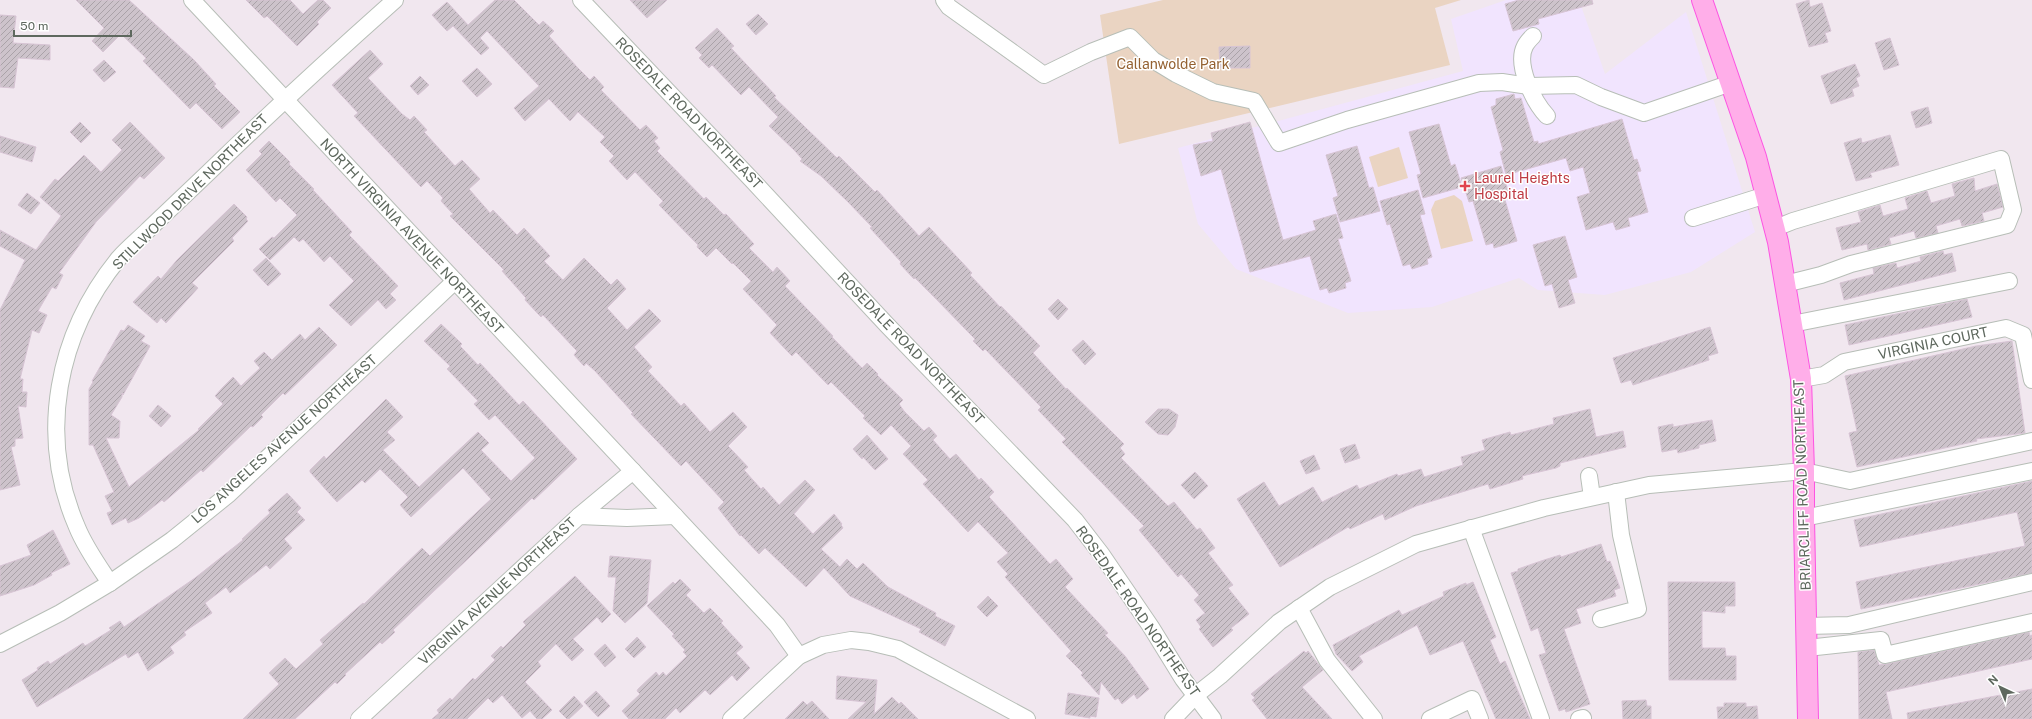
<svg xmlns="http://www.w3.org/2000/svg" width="2032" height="719" viewBox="0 0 2032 719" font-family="'Public Sans',sans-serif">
  <defs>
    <pattern id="building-hatch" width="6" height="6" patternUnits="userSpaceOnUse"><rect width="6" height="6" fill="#cdc3cb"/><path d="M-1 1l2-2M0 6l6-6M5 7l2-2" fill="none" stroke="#aaa2a8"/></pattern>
  </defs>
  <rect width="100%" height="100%" fill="#f1e7ef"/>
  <path fill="#f1e4fe" d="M1506,0H1579L1605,74L1686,12L1755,232L1691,272L1605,295L1538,290L1519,278L1432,307L1348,313L1236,269L1198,224L1178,148L1463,71L1451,19Z"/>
  <g fill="#ead4c2">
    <path d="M1163,0H1461L1435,8L1450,65L1119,144L1100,15Z"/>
    <path d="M1399,147L1408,178L1378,187L1369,157Z"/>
    <path d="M1454,195L1462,201L1473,241L1441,249L1431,210L1435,201Z"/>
  </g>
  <g fill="url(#building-hatch)" stroke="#d7c4d4">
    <path d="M76,0H129L194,60L216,84L214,86L240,112L222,129L196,103L190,109L143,61L146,58L121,34L103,52L92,41L104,28Z"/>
    <path d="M246,0H290L303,14L318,0H323L331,8L317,22L319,24L297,46L267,16L264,18Z"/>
    <path d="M495,0H514L539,25L543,21L554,31L549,36L577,67L590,80L594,76L604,87L601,90L640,130L646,125L658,138L654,141L660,148L657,151L704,199L706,197L724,215L726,214L754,244L749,248L773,272L777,267L790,281L785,286L833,336L832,337L862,368L867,363L878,374L877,375L903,400L899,404L904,411L924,431L929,427L937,436L933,440L950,459L956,454L979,480L981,478L994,492L989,497L1050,564L1056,559L1073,579L1065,587L1108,633L1105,635L1125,656L1149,689L1137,699L1134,694L1122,704L1118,698L1115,700L1101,682L1099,695L1081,675L1083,673L1066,656L1071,651L1005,577L1008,574L997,562L1008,553L978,522L968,532L937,499L923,484L928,480L903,454L911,446L891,425L881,435L863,418L865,416L831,382L828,385L796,352L792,356L770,333L777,325L743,289L751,281L733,263L732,264L716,248L707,257L697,247L698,245L659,205L663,201L635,172L627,180L609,161L614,156L600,142L605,137L578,112L570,121L549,99L525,121L514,108L539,86L487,31L480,38L489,48L481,55L453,26L447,31L432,15L447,2L468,25Z"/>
    <path d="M630,0H667L647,18Z"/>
    <path d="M1519,0H1592L1593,4L1538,19L1539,24L1513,31L1505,4Z"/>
    <path d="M1809,0L1810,7L1822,3L1831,31L1825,33L1828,42L1809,47L1796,4Z"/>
    <path d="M758,14L768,24L756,35L746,24Z"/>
    <path d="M0,15L16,16L13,43L50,45V60L18,58L14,88L0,87Z"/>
    <path d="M717,28L734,46L731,48L776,96L774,97L837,158L839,156L875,192L877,190L919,236L929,227L972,273L970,275L987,293L1000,307L1001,306L1040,346L1033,353L1066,389L1067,388L1124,444L1120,448L1125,454L1121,458L1168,506L1174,502L1197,530L1200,528L1215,548L1208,553L1233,585L1228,588L1249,614L1231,628L1233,630L1213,647L1199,629L1201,627L1196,620L1205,613L1194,600L1199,595L1181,574L1178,577L1139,530L1144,526L1062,442L1066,439L1038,410L1041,407L985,349L983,351L973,341L975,339L937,300L915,278L914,279L900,264L901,262L870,228L872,227L848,202L821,176L800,161L802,159L795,151L769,126L778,117L749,87L741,95L712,65L709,68L699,58L702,55L695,48Z"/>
    <path d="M1890,38L1899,65L1884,70L1875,43Z"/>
    <path d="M1250,46V68H1220L1219,47Z"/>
    <path d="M370,50L383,64L368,78L402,114L410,120L414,116L427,130L424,132L455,166L462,160L480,179L469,189L490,213L493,210L517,235L524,228L550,256L544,261L563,280L584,258L611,285L617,279L626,289L607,308L627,330L649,309L661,321L634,347L652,367L648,371L681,406L684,403L710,432L733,412L747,427L728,446L748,467L744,470L761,489L763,487L779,505L805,480L815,490L794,514L813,534L834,514L842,524L841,525L843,528L821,549L840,567L847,559L857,569L863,563L888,587L936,613L935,616L955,626L945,646L919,632L921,629L850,596L824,568L806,587L765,548L759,554L741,535L740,536L718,508L724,502L686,461L681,466L631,414L633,413L595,371L586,363L584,366L574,355L577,351L543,315L541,317L525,300L526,298L502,271L504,270L450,216L453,214L441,201L443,198L427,181L421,187L354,116L358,113L332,85Z"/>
    <path d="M104,60L116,72L104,82L93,70Z"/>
    <path d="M1855,64L1860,76L1856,78L1859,86L1852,89L1854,96L1831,104L1821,76Z"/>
    <path d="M477,68L492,84L477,97L462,81Z"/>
    <path d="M420,76L429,85L418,95L410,86Z"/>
    <path d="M1514,94L1515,99L1521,98L1534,142L1538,141V144L1622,119L1634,160L1637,159L1641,171L1637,172L1648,212L1628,218L1630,226L1616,230L1613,222L1586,230L1577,197L1590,193L1583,167L1570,171L1566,158L1506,175L1500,152L1503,150L1491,107L1496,105V99Z"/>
    <path d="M1928,107L1932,123L1916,128L1911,112Z"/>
    <path d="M80,122L91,133L81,143L70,132Z"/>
    <path d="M130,122L165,158L144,179L140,176L96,222L59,273L63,275L56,289L52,287L38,311L47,315L39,333L32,330L20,379H23L22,392H27L26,407L18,406L23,438L15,439V446L11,447L20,485L0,490V310L25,260L0,246V230L36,250L61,216L40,197L55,179L58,181L84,155L101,172L122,150L112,140Z"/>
    <path d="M1250,122L1283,240L1316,230L1313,221L1336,214L1343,238L1338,239L1351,281L1345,283L1346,288L1329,293L1327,288L1320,290L1310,256L1250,272L1221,169L1201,176L1193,145L1213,141L1211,133Z"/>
    <path d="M1439,124L1451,166L1455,164L1462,187L1423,198L1417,175L1421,174L1409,132Z"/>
    <path d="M1890,135L1899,165L1870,173L1872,177L1856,181L1844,143L1861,138L1862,143Z"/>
    <path d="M0,136L36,147L32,162L0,152Z"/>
    <path d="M269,141L290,162L289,164L314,189L313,190L352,232L349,235L398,286L390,294L396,300L386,309L378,300L351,326L329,305L354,281L330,256L324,262L303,239L299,242L294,237L270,260L259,249L272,237L274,238L297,215L280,198L276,202L246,170L262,154L259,151Z"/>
    <path d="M1357,146L1369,188L1373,187L1380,211L1340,222L1333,198L1338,196L1326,155Z"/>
    <path d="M1501,166L1508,191L1503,193L1517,241L1494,248L1493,243L1486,245L1473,201L1469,202L1461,178Z"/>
    <path d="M1974,178L1975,191L1997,184L2003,207L1982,213L1984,221L1962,226L1960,219L1936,226L1938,233L1916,238L1914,231L1889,238L1891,244L1868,250L1867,244L1842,250L1836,228L1861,222L1858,212L1880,205L1883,216L1908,209L1905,198L1927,191L1931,203L1955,196L1952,184Z"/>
    <path d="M1418,190L1425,214L1420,215L1432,257L1427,259L1428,264L1412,269L1410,264L1403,266L1390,224L1387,225L1380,201Z"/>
    <path d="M27,193L40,203L31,214L18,205Z"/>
    <path d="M234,204L247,217L246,219L248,221L232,238L234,241L192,283L198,288L166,323L161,318L157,323L133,302L158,276L161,279L177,260Z"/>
    <path d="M1565,236L1577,277L1568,280L1575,303L1559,308L1552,284L1545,286L1533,245Z"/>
    <path d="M1943,251L1944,255L1952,253L1956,271L1844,300L1840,283L1874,274L1873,268L1896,263L1897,268L1921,261L1920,257Z"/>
    <path d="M266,258L281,274L268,286L253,270Z"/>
    <path d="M1058,299L1068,309L1058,320L1048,309Z"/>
    <path d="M1967,299L1972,317L1849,345L1845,325Z"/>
    <path d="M441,324L462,344L460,346L478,365L480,363L519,405L523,401L577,459L534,500L532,498L393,630L395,632L382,644L380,642L345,674L346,675L337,684L335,682L295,719H243L279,684L269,673L285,658L296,669L323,644L320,640L363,603L364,604L422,548L430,556L491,499L463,468L411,517L400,505L408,497L380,469L365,483L362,480L337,502L310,472V470L324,456L326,459L386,399L403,417L387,432L395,440L383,450L419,487L478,432L489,443L481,450L511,481L535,458L495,415L489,420L474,404L478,401L447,369L450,366L424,341Z"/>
    <path d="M128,325L145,336L141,341L150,346L123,395L122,393V397L111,415L120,421L119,438H106L129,487L199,430L198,429L223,404L215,396L223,387L233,377L241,386L260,368L254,361L264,352L272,360L300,334L305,340L319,327L337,345L285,395L283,393L261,415L263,417L253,427L251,426L203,472L201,470L164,502L162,500L139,518L128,523L126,518L112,525L107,513L112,511L105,496L114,492L93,445H89V389L93,382L92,381L121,330L124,331Z"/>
    <path d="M1710,327L1718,353L1708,356L1709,360L1633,385L1631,380L1621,383L1613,358Z"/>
    <path d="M1083,340L1096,354L1085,365L1072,350Z"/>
    <path d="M2012,341L2025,433L1976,439L1977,441L1857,467L1849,433L1857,431L1845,376L1976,346Z"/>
    <path d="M158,405L171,416L161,427L149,416Z"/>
    <path d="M1158,409H1169L1178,415L1175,427L1168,435L1158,434L1145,422Z"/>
    <path d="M1590,409L1596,437L1623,431L1626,447L1560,463V466L1556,468L1522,476L1523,479L1490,489L1488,484L1416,506L1385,520L1383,514L1350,529L1348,527L1280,567L1237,499L1264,482L1279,506L1313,487L1322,502L1357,485L1359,489L1397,474L1398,476L1421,469L1424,477L1463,465L1461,457L1485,450L1482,440L1510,432L1511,435L1554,424L1553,418Z"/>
    <path d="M1712,420L1716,441L1699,445V448L1678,453L1677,449L1662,452L1658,427L1673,424V427Z"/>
    <path d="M867,435L888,459L875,470L863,457L862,459L853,449Z"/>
    <path d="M1355,444L1360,458L1345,463L1340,449Z"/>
    <path d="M1314,455L1320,469L1306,474L1300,461Z"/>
    <path d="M1195,472L1208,486L1194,499L1181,485Z"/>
    <path d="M2032,481V573L1861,609L1856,582L2025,546L2017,512L1860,547L1854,520Z"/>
    <path d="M287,493L301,508L297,512L305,520L284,539L292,548L270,569L266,565L230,593L226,587L205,603L212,613L184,632L186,635L170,647L174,653L148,671L138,652L128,658L126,654L37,707L22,680L38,670L37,668L48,661L50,664L83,643L85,646L111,630L109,628L120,621L124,627L195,578L243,540L242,539L270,513L268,510Z"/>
    <path d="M53,530L70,564L51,573L52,575L34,585L0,596V566L31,555L27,545Z"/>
    <path d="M1601,544L1607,562L1610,561L1620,588L1614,590L1616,596L1576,609L1581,623L1564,629L1590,704L1566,712L1565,709L1559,711L1539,655L1546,653L1538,628L1531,631L1511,573L1518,571V569L1541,561L1560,555L1561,557Z"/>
    <path d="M610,556L651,560L647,603L625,623L613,611L616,577H608Z"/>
    <path d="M575,576L611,614L602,623L597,617L573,639L584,650L572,661L556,644L538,662L541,666L525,682L552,710L542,719H537L530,711L522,718L502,695L493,703L488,698L467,719H432L439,713L437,710L450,698L452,700L473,678L475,680L495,660L491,656L501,646L503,648L526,625L523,622Z"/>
    <path d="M680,579L691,590L686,595L704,613L710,608L723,621L721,623L743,647L736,653L750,668L737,681L732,675L710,695L705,690L680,713L676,708L665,719H629L622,711L640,694L637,691L638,689L656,672L659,676L663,672L666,676L687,656L683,652L685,650L672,636L674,634L647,606L673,582L675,584Z"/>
    <path d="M1473,582L1496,637L1490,640L1500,664L1505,661L1530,719H1496L1463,641L1430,655L1417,625L1359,656L1363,662L1352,671L1336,654L1333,645L1399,610L1402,615L1444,596L1443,592L1466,583V585Z"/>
    <path d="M1668,582H1735V606H1725V613L1702,611V648H1725L1726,656H1736V680H1669Z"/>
    <path d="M988,596L998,606L987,617L977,607Z"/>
    <path d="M2029,632L2030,636L2032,635V659L1886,692L1892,719H1859L1858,652L1874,650L1879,665L1887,664Z"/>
    <path d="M637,637L646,647L634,658L625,649Z"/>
    <path d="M605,644L616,657L605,667L594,654Z"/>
    <path d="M1304,651L1306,653L1308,651L1323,670L1302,687L1332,719H1267L1252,700L1255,698L1251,694Z"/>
    <path d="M837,676L877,680L874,714L892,697L899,704L901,702L918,719H848L866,702L836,699Z"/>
    <path d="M2032,689V719H1908L1907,713Z"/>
    <path d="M596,691L610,706L598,717L584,702Z"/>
    <path d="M1068,693L1099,698L1096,717L1090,716V718L1065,714Z"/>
    <path d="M574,696L583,706L569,719H567L559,711Z"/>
    <path d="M1646,700L1647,706H1651V719H1623L1622,701Z"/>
    <path d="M803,701L807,705L812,701L829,719H785Z"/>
    <path d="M1724,703H1746V707L1757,706L1758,719H1718L1717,707H1724Z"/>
  </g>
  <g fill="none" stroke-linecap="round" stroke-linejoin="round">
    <defs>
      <g id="minor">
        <path d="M192,0L777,625L799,656"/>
        <path d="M581,0L752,180L887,325L1075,520L1102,555L1151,627L1183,679L1213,719"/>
        <path d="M944,0L949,7L1044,75L1091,52L1130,37L1153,60L1176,74L1213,92L1254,101L1279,143L1347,120L1479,83L1502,82L1529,86L1576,85L1601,97L1644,113L1731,83"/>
        <path d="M1533,36C1530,39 1527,42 1525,46C1515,65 1534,102 1547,116"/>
        <path d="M1693,218L1766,195"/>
        <path d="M1773,229L1793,221L2001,159L2013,210L2007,225L1851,264L1821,275L1785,284"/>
        <path d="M1792,324L2009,281"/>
        <path d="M1801,379L1824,375L1844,362L2006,328L2023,335L2032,380"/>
        <path d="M1589,476L1592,497"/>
        <path d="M579,516L633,471"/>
        <path d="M1804,518L2032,471"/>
        <path d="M1471,528L1541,719"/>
        <path d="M110,583C98,565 85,547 77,527C37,435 57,334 119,258C128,248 139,239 148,230C168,211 189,191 209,172C270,113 332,56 395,0"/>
        <path d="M1299,608L1327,660L1374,719"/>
        <path d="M1601,619L1638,609L1621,535L1616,492"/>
        <path d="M1806,626L1849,625L2032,582"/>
        <path d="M0,644L60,613L110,583L172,540L229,494L455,281"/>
        <path d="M1807,648L1881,640L1885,655L2032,622"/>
        <path d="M359,719L579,516L627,518L675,516"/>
        <path d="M731,719L799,656L823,645L851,640L869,642L898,649L1027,719"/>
        <path d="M1173,719L1196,695L1220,676L1279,622L1330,587L1416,544L1544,508L1649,485L1804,471L1850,481L2032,441"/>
        <path d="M1430,719L1472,699L1480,719"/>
        <path d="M1579,719L1583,718"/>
      </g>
      <path id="major" d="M1702,0L1756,157L1778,242L1801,379L1804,471V518L1808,719"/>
    </defs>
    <use href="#minor" stroke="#b7beb7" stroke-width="18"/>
    <use href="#major" stroke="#fd54e2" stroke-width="22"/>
    <use href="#minor" stroke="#fff" stroke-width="16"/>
    <use href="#major" stroke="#ffaee9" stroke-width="20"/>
  </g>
  <path fill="#e0444e" stroke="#fff" stroke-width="1.5" d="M1463 180h4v4h4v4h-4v4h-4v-4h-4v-4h4z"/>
  <g text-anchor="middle" stroke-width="3" stroke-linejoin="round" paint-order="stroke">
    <g font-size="14" fill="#946131" stroke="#fff">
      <text x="1173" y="69">Callanwolde Park</text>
    </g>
    <g font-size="14" fill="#5e685e" stroke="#fff">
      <text transform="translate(689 113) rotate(46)" y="5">ROSEDALE ROAD NORTHEAST</text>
      <text transform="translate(190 192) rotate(-45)" y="5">STILLWOOD DRIVE NORTHEAST</text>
      <text transform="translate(412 236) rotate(47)" y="5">NORTH VIRGINIA AVENUE NORTHEAST</text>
      <text transform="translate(1933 343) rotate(-12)" y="5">VIRGINIA COURT</text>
      <text transform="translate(911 348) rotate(46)" y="5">ROSEDALE ROAD NORTHEAST</text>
      <text transform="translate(284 439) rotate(-42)" y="5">LOS ANGELES AVENUE NORTHEAST</text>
      <text transform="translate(1802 485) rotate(-92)" y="5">BRIARCLIFF ROAD NORTHEAST</text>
      <text transform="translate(497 591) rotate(-43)" y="5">VIRGINIA AVENUE NORTHEAST</text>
      <text transform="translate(1138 611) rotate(55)" y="5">ROSEDALE ROAD NORTHEAST</text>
    </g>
    <g font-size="14" fill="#be3a42" stroke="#fff" text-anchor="start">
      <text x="1474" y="183">Laurel Heights<tspan x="1474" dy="16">Hospital</tspan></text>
    </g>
  </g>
  <g transform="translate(2000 687) rotate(316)" stroke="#ffffff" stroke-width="3" paint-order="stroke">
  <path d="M0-3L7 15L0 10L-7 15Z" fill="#5e685e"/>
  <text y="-6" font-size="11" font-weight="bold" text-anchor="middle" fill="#5e685e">N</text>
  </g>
  <path d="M14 30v6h117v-6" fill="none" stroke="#5e685e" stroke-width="2"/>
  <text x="20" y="30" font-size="12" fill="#5e685e" stroke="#ffffff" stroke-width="3" paint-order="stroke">50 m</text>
</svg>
